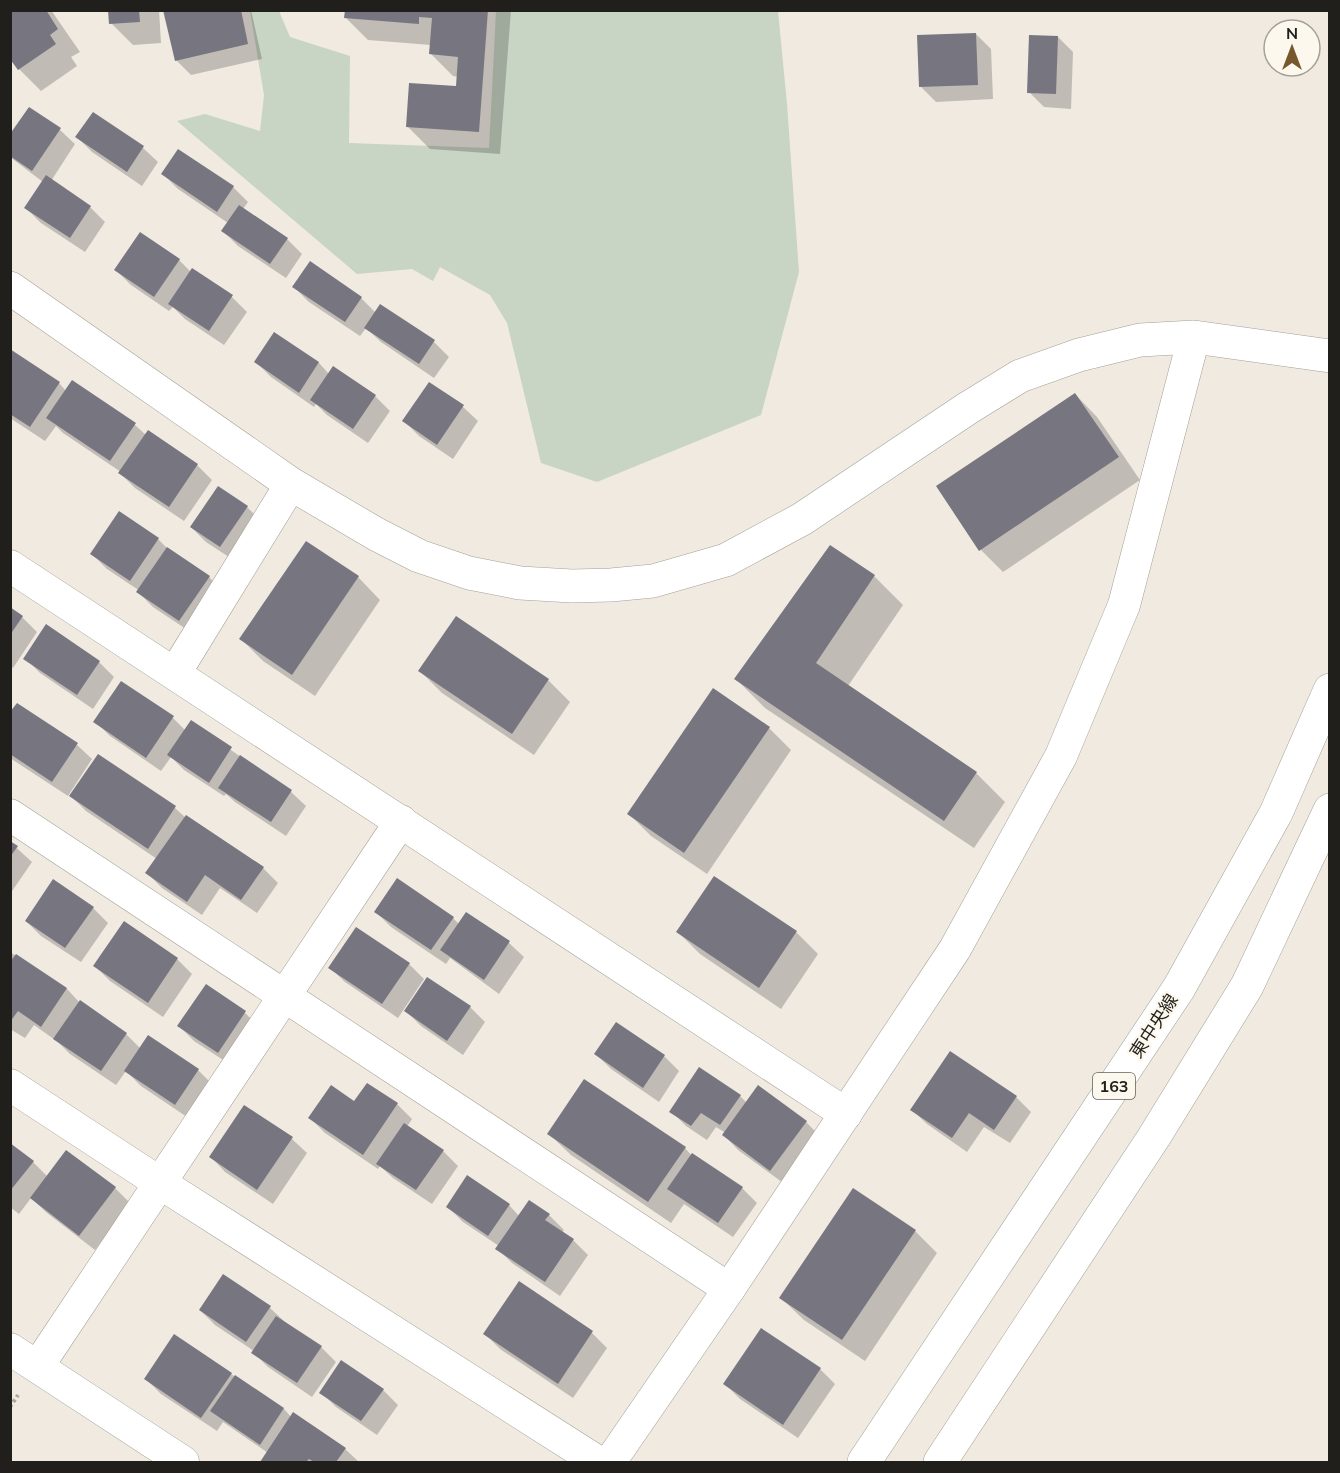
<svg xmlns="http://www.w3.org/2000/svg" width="1340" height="1473" viewBox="0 0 1340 1473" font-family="Mulish,'Noto Sans JP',sans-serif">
  <rect width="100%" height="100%" fill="#f0eae1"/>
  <path fill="#c8d5c4" d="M250,11H279L290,37L350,56L349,143L489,148L496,11H778L787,104L799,272L761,415L597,482L541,463L507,323L490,295L440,267L433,281L412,269L357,274L177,121L205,114L260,131L264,95Z"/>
  <g fill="#0003">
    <path d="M10,10H51L80,52L71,57L77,66L41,91L19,69Z"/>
    <path d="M110,10H159L161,43L133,45L111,23Z"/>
    <path d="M164,10H251L262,59L191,75L176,60Z"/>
    <path d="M346,10H511L500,154L430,149L408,127L457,88L458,77L453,76L431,54V45L368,40L346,18Z"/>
    <path d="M976,34L991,49L993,99L936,102L921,87Z"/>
    <path d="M1058,37L1073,52L1071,109L1044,107L1029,92Z"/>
    <path d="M29,109L60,130L75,144L51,181L90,207L105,222L85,252L41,223L26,208L43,182L10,157V136Z"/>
    <path d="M93,114L143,148L158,162L142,186L92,152L77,137Z"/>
    <path d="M163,174L233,187L248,202L243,209L287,239L302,254L286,278L238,246L223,231L228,223L178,189Z"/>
    <path d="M179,260L191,272L193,271L232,297L247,312L224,345L185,319L173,307L169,311L131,285L116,270Z"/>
    <path d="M310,263L361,298L376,313L381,306L434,342L449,357L434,378L381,342L366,328L360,336L309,302L294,287Z"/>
    <path d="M274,334L319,363L329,374L333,368L375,396L390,411L368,443L327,415L316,404L314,407L271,377L256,362Z"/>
    <path d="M10,351L59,383L66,391L72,382L135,425L146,435L197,465L212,480L184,521L135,488L120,473L121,472L63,433L56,426L45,441L10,418Z"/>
    <path d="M430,384L463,407L478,421L453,459L419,436L404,421Z"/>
    <path d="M1075,394L1097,417L1140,480L1003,572L981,550Z"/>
    <path d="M247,507L262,522L235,561L206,542L191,527Z"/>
    <path d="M158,539L169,550L209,577L224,592L195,635L153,607L138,592L140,591L107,569L92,554Z"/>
    <path d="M831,547L874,576L903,605L848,686L976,773L1005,802L974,848L765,708L736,679Z"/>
    <path d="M358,577L380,600L315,696L263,661L241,639Z"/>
    <path d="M10,609L22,617L37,632L13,668L10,666Z"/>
    <path d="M25,658L99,662L114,677L93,709L40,673Z"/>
    <path d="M420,671L548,680L570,702L534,755L442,693Z"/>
    <path d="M10,708L77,745L92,759L68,796L10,758Z"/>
    <path d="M173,718L185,730L191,722L291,792L306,806L286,836L235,802L226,794L224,796L184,770L171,757L161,771L110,736L95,721Z"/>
    <path d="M769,728L791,750L707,874L651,836L629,814Z"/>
    <path d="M98,756L175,808L186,818L263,868L278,883L257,913L220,888L202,915L162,888L147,873L157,859L86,811L71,796Z"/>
    <path d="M10,842L32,862L10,894Z"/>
    <path d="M93,908L108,923L81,962L41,936L26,921Z"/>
    <path d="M376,912L453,918L459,924L509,943L524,957L499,994L450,958L446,964L391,927Z"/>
    <path d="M678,932H796L818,954L781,1009L700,954Z"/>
    <path d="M10,952L67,989L79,1002L126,1034L141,1049L149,1037L198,1070L213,1085L190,1119L141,1086L126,1071L116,1085L70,1054L58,1042L34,1025L25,1038L10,1029Z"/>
    <path d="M177,959L192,974L163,1017L110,981L95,966Z"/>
    <path d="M409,964L424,979L398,1018L345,982L330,968Z"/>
    <path d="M428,979L470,1007L485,1022L463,1055L421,1026L406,1011Z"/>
    <path d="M206,986L245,1013L260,1027L234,1067L194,1041L179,1026Z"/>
    <path d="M616,1024L664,1056L679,1071L659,1102L611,1069L596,1054Z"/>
    <path d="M367,1085L397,1104L412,1119L407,1127L443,1151L458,1166L432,1204L393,1178L380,1166L378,1169L325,1133L310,1118L354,1103Z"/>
    <path d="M740,1096L747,1103L806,1122L821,1137L786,1185L738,1150L724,1135L726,1133L716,1127L707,1140L686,1126L671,1111Z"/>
    <path d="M1016,1097L1031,1112L1010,1143L984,1127L967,1152L927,1124L912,1110Z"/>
    <path d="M245,1107L292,1139L307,1153L273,1204L225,1172L211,1157Z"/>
    <path d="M548,1133L685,1148L692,1156L742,1188L757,1203L733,1237L684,1204L671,1223L571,1155Z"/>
    <path d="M10,1145L33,1162L48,1177L67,1152L115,1188L130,1203L95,1250L47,1213L31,1198L19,1214L10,1207Z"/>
    <path d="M509,1205L519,1216L549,1215L564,1230L562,1232L573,1240L588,1255L560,1296L512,1263L497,1248L499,1246L463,1222L448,1207Z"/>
    <path d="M915,1231L937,1253L865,1361L804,1320L781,1298Z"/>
    <path d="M519,1283L592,1333L607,1348L573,1398L500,1349L485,1334Z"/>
    <path d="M270,1308L285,1322L321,1347L336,1362L312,1397L268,1367L253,1352L254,1351L215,1325L200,1310Z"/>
    <path d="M820,1369L835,1384L798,1438L740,1399L725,1384Z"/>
    <path d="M231,1374L284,1409L292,1418L345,1449L359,1462H262L268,1453L223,1422L217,1431L161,1394L146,1379Z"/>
    <path d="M383,1390L398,1405L377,1435L336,1407L321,1392Z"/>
  </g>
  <g fill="#777680">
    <path d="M10,10H46L58,29L50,35L56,44L18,70L10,59Z"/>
    <path d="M108,10H139L140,22L109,24Z"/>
    <path d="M163,10H241L248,44L175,61Z"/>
    <path d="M345,10H488L479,132L406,127L409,83L456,86L458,57L429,54L432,18L419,17V24L344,18Z"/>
    <path d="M976,33L978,85L919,87L917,35Z"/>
    <path d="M1029,35L1058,36L1056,94L1027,93Z"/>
    <path d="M29,107L61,128L32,171L10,156V134Z"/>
    <path d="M93,112L144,146L127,172L75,137Z"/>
    <path d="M178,149L234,186L217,212L161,174Z"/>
    <path d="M46,175L91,206L70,238L24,208Z"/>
    <path d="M239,205L288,238L270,264L221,231Z"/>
    <path d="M140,232L180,259L154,297L114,270Z"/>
    <path d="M310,261L362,297L345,322L292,287Z"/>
    <path d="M192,268L233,295L209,331L168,304Z"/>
    <path d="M380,304L435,340L419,364L364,328Z"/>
    <path d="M274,332L319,362L299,393L254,362Z"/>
    <path d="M10,349L60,382L30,427L10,414Z"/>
    <path d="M333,366L376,395L353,429L310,400Z"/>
    <path d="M72,380L136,423L110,461L46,418Z"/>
    <path d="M429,382L464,405L437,445L402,421Z"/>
    <path d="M1075,393L1119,457L979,551L936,486Z"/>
    <path d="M148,430L198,464L169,507L118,473Z"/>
    <path d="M218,486L248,506L220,547L190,527Z"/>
    <path d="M119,511L159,538L130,581L90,554Z"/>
    <path d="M306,541L359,576L292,675L239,639Z"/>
    <path d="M830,545L875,575L816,663L977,772L944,821L734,679Z"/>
    <path d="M167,547L210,576L179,621L136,592Z"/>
    <path d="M10,607L23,616L10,635Z"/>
    <path d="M456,616L549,679L512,734L418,671Z"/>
    <path d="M46,624L100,661L77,695L23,659Z"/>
    <path d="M121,681L174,716L146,758L93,722Z"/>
    <path d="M713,688L770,727L684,853L627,814Z"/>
    <path d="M17,703L78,743L52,782L10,754V712Z"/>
    <path d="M191,720L232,747L209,783L167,755Z"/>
    <path d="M98,754L176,806L148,849L69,796Z"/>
    <path d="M240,755L292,790L271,822L218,788Z"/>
    <path d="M186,815L264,867L241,900L205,875L187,902L145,873Z"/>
    <path d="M10,841L18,846L10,857Z"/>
    <path d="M714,876L797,931L759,988L676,932Z"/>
    <path d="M397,878L454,917L431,950L374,912Z"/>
    <path d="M53,879L94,907L65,948L25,921Z"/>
    <path d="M466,912L510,941L484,980L440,950Z"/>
    <path d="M124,921L178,958L148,1003L93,966Z"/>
    <path d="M356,927L410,963L382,1004L328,968Z"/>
    <path d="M16,954L67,988L41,1027L18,1011L10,1022V962Z"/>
    <path d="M427,977L471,1006L447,1041L404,1011Z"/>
    <path d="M206,984L246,1011L218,1053L177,1026Z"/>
    <path d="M80,1000L127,1033L101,1071L53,1039Z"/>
    <path d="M616,1022L665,1055L643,1088L594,1054Z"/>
    <path d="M148,1035L199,1069L175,1105L124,1071Z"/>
    <path d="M950,1051L1017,1096L994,1130L969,1113L952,1138L910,1110Z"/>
    <path d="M699,1067L741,1095L720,1125L701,1113L691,1126L669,1112Z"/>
    <path d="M584,1079L686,1147L648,1202L547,1134Z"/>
    <path d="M367,1083L398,1103L363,1155L308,1118L331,1085L354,1101Z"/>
    <path d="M758,1085L807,1121L770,1171L722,1135Z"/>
    <path d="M244,1105L293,1137L257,1190L209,1157Z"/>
    <path d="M404,1123L444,1150L416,1190L376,1164Z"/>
    <path d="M10,1143L34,1161L10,1191Z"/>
    <path d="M66,1150L116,1187L79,1236L30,1198Z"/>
    <path d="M692,1153L743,1187L718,1223L667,1189Z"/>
    <path d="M467,1175L510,1204L488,1236L446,1207Z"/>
    <path d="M853,1188L916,1230L842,1340L779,1298Z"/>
    <path d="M529,1200L550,1214L545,1220L574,1239L545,1282L495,1249Z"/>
    <path d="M223,1274L271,1306L246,1342L199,1310Z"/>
    <path d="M519,1281L593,1331L558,1384L483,1334Z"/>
    <path d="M276,1316L322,1346L297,1383L251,1353Z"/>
    <path d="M761,1328L821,1368L783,1425L723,1384Z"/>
    <path d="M174,1334L232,1373L201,1418L144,1379Z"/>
    <path d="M341,1360L384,1389L361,1421L319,1393Z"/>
    <path d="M235,1375L284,1408L260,1445L210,1411Z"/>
    <path d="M293,1412L346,1448L336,1462H314L309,1459L306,1462H260Z"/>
  </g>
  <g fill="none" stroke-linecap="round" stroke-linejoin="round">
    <defs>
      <g id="street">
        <path d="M10,566L846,1114"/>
        <path d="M175,673L291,484"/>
        <path d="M10,815L729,1289"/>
        <path d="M10,1085L160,1183L598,1462"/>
        <path d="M10,1349L183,1462"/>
        <path d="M38,1366L401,821"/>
        <path d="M610,1462L729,1289L955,949L1061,756L1124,605L1194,337"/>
      </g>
      <path id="secondary" d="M10,288L291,484L376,534L419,556L469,573L520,583L572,586L611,585L653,581L726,560L802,519L968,408L1020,376L1079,355L1140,340L1194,337L1330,356"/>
      <g id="highway">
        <path d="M864,1462L1179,988L1276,813L1330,690"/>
        <path d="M940,1462L1154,1137L1247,986L1330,810"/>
      </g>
    </defs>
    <use href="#street" stroke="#a5a097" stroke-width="33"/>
    <use href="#secondary" stroke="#a5a097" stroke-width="34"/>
    <use href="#highway" stroke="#a5a097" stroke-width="34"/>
    <path stroke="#aaa69f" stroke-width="4" stroke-dasharray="3 3" stroke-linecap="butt" d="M10,1407L18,1395"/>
    <use href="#street" stroke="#fff" stroke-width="32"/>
    <use href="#secondary" stroke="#fff" stroke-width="33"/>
    <use href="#highway" stroke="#fff" stroke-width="33"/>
  </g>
  <g text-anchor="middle" stroke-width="4.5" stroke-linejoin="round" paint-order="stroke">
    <rect fill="#fdf8ee" stroke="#62605a" stroke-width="1.5" x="1093" y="1073" width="42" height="26" rx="4.5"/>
    <g font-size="16" font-weight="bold" fill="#201f1b">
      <text x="1114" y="1092">163</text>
    </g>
    <g font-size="18" fill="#201f1b" stroke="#fdf8ee">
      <text transform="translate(1154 1026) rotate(-57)" y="6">東中央線</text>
    </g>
  </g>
  <rect width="1340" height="1473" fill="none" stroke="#201f1b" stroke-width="24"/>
  <g transform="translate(1292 48)"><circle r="28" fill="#fdf8ee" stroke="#a5a19a" stroke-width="1.5"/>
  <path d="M0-4.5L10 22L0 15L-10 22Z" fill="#77582d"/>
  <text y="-9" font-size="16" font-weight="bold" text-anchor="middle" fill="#201f1b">N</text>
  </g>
</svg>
